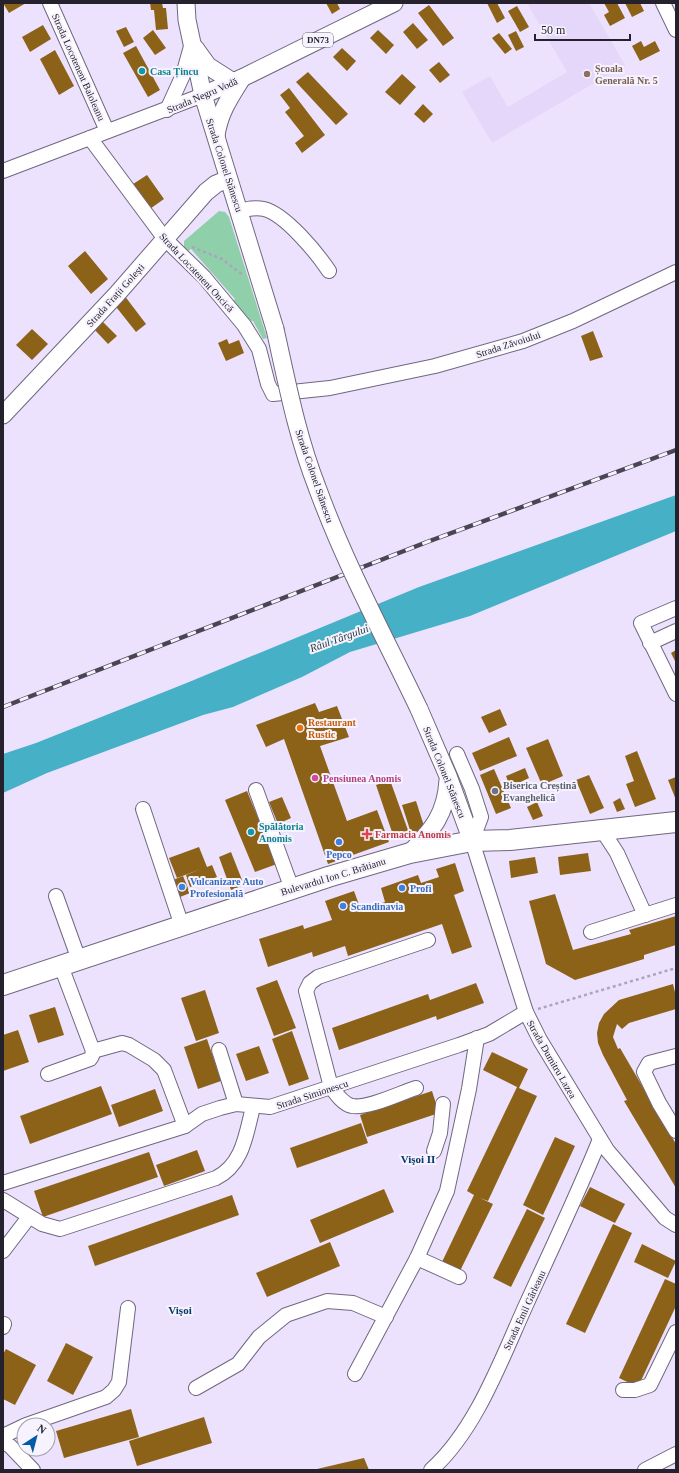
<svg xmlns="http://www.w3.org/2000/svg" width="679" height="1473" viewBox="0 0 679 1473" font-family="'Times New Roman',serif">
  <rect width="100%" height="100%" fill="#ece2fe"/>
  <path fill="#e4d7fa" d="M527,3H589L625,65L492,143L462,92L490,76L508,107L567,72Z"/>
  <path fill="#8fcfaa" d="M219,211L225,212L229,217L267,338L263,339L253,321L242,319L229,305L235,299L191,249L184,254V241Z"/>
  <path fill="#46b1c6" d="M676,495V531L470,616L350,652L302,677L233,707L203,715L47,773L3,793V754L36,743L189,682L419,587Z"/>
  <g fill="#8c6219">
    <path d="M3,3H26L9,13Z"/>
    <path d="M150,3H162L163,8H166L168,29L156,30L154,10H151Z"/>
    <path d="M326,3H337L340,9L332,14Z"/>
    <path d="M487,3H497L505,18L497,23Z"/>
    <path d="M604,3H617L625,18L610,26L604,15L609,12Z"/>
    <path d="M625,3H640L644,11L632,17Z"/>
    <path d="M429,5L454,38L443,46L418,13Z"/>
    <path d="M517,6L529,27L520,32L508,11Z"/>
    <path d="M413,23L428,40L417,49L403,32Z"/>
    <path d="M43,25L51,39L30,52L22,37Z"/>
    <path d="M126,27L134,42L124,47L116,31Z"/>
    <path d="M153,30L166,48L155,55L143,38Z"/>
    <path d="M378,30L394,45L386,54L370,38Z"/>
    <path d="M516,31L524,47L516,51L508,35Z"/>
    <path d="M499,33L512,49L505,54L492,38Z"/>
    <path d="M641,41L644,47L655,41L660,51L640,61L632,46Z"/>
    <path d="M136,46L160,90L148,97L123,53Z"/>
    <path d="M342,48L356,61L347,71L333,57Z"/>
    <path d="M55,50L74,86L59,95L40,59Z"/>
    <path d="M439,62L450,75L440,83L429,70Z"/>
    <path d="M308,72L348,114L336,125L296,82Z"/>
    <path d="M402,74L416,87L400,105L385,92Z"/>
    <path d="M289,88L325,135L302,153L295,143L304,136L285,112L290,108L280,95Z"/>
    <path d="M423,104L433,114L424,123L414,114Z"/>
    <path d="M147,175L164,199L147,211L130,186Z"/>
    <path d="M85,251L108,279L91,294L68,266Z"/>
    <path d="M124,295L146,324L136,332L113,303Z"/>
    <path d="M100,319L117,336L108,344L92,327Z"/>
    <path d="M32,329L48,344L32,360L16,345Z"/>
    <path d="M593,331L603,357L590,361L581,336Z"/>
    <path d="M227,339L229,344L239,340L244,353L226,361L218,343Z"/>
    <path d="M676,650V663L671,653Z"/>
    <path d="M315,703L319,712L337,706L349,737L320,746L347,821L377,810L389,842L328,864L284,739L266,747L256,725Z"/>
    <path d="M500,709L507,725L489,733L481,717Z"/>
    <path d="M509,737L517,756L480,771L472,753Z"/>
    <path d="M548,739L563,776L542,785L526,748Z"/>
    <path d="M637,751L656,799L635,807L626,784L634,781L625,756Z"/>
    <path d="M525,768L529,778L510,787L506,776Z"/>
    <path d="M494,769L511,808L496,814L480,775Z"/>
    <path d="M589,775L604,808L590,814L576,780Z"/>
    <path d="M676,777V800L668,780Z"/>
    <path d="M390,780L409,833L394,838L376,785Z"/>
    <path d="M247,791L277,864L255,872L225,800Z"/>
    <path d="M282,797L291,818L278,824L269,802Z"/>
    <path d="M620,798L625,809L617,812L613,802Z"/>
    <path d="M416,801L425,829L411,833L402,805Z"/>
    <path d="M537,802L543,816L533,820L527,807Z"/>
    <path d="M199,847L207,867L212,865L217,877L190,887L186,875L201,869L177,878L169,858Z"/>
    <path d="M231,852L244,885L231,890L219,857Z"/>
    <path d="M588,853L591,871L560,875L558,857Z"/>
    <path d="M535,857L538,873L511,878L509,861Z"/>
    <path d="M455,863L464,891L454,895L472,947L452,954L442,924L348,956L345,946L313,957L312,952L268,967L259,939L303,925L304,929L332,920L325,901L354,891L361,910L385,902L381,888L418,875L421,883L439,877L436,869Z"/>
    <path d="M183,876L190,893L180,897L173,880Z"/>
    <path d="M555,894L573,950L631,934L629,930L676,916V945L644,955V959L575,980L546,964L529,901Z"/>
    <path d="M277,980L296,1028L274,1036L256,988Z"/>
    <path d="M476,983L484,1003L437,1020L436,1016L339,1050L332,1028L428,994L430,1000Z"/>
    <path d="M673,984L676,996V1009L629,1023L622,1029L617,1024L613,1037L618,1049L620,1048L676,1144V1188L624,1101L627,1100L603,1055L598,1043L597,1033L599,1023L604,1014L619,1000Z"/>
    <path d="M205,990L219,1033L196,1041L181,998Z"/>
    <path d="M55,1007L64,1035L38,1043L29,1015Z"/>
    <path d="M18,1030L29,1062L3,1071V1035Z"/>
    <path d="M292,1031L309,1079L289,1086L272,1039Z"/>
    <path d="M207,1039L221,1081L198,1089L184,1047Z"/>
    <path d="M259,1046L269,1073L246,1081L236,1054Z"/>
    <path d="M492,1052L528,1069L519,1088L537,1096L488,1201L480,1198L493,1204L460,1271L442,1262L474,1195L467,1191L517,1087L483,1070Z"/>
    <path d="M101,1086L112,1114L30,1144L20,1116Z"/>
    <path d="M155,1089L163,1111L119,1127L111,1105Z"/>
    <path d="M432,1091L439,1113L367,1137L360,1115Z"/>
    <path d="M361,1123L368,1143L297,1168L290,1148Z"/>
    <path d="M555,1137L575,1146L543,1215L523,1205Z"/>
    <path d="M197,1150L205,1171L164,1186L156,1165Z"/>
    <path d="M149,1152L158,1177L43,1217L34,1191Z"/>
    <path d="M590,1187L625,1204L615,1223L580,1206Z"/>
    <path d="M384,1189L394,1212L320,1243L310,1220Z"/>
    <path d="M232,1195L239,1215L95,1266L88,1246Z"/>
    <path d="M527,1209L545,1218L511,1287L493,1278Z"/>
    <path d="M613,1224L632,1233L585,1333L566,1324Z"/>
    <path d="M330,1242L340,1266L267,1297L256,1273Z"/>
    <path d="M642,1244L676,1261L668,1278L634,1262Z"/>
    <path d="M665,1279L676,1284V1306L638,1387L619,1378Z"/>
    <path d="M66,1343L93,1357L73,1395L47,1381Z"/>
    <path d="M6,1349L36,1365L15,1405L3,1399V1354Z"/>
    <path d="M131,1409L139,1437L64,1458L56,1431Z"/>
    <path d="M204,1417L212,1443L137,1466L129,1441Z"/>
    <path d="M364,1458L369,1470H317V1469Z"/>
  </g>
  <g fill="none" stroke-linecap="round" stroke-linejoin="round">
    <defs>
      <g id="minor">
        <path d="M50,3L107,131"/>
        <path d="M663,3L676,30"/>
        <path d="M167,110L183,75L192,43"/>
        <path d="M90,138L165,239L204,277L244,325L259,349L268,384L273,394L330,388L435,366L523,341L573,321L676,272"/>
        <path d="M3,171L203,95"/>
        <path d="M239,211C247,209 255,207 264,209C285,214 317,253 329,271"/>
        <path d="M676,608L641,623L676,694"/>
        <path d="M650,643L676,631"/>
        <path d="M457,754L472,789L481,817L472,841L526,1012L540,1040L607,1150L665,1218L676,1225"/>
        <path d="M256,790L292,889"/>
        <path d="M143,809L182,926"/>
        <path d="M602,830L617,853L645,915"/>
        <path d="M56,896L79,960"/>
        <path d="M591,932L676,905"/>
        <path d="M61,966L93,1051L122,1043L129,1045L154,1060L164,1070L185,1126"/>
        <path d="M219,1050L236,1104"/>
        <path d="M676,1056L649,1063L644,1072L659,1103L676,1131"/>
        <path d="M48,1074L90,1059L92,1056L93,1051"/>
        <path d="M416,1088C400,1093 368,1109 352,1106C343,1104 336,1094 331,1087L306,991L310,983L318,977L428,940"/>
        <path d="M434,1151L440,1133L443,1104"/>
        <path d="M3,1183L185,1126L202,1114L220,1108L236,1104L270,1107L459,1045L489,1034L526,1012"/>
        <path d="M3,1200L42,1224L60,1229L216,1178C243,1165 246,1134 253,1107"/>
        <path d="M3,1251L29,1217"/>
        <path d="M417,1258L459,1277"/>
        <path d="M3,1327L4,1324"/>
        <path d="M355,1374L417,1258L447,1191L469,1089L477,1038"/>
        <path d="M196,1388L238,1364L259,1337L286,1315L327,1301L353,1303L386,1317"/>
        <path d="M623,1390H635L650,1385L676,1332"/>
        <path d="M26,1425L106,1397L114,1390L119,1382L128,1308"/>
        <path d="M3,1436L24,1426"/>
        <path d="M3,1442L10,1446L33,1470"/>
        <path d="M431,1470C476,1430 501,1360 526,1305C551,1250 577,1196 600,1139"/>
        <path d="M645,1470L676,1454"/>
      </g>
      <g id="major">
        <path d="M186,3L187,20L203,95L275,329"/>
        <path d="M195,48L208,66L233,82"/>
        <path d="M203,95L242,78L394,3"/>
        <path d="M216,136C219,113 230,97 242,78"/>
        <path d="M3,415L117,294L206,192L216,184L228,179"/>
        <path d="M419,709L448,776L472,841"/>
        <path d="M410,853C433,829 446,814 448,780"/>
      </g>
      <path id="highway" d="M3,985L328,877L410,853L472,841L510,840L676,822"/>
    </defs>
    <use href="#minor" stroke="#70677f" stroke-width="16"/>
    <use href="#major" stroke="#70677f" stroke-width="19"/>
    <use href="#highway" stroke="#70677f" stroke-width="22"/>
    <g stroke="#aca4bb" stroke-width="2.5" stroke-dasharray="3 3" stroke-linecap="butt">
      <path d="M192,247L222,259L243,275"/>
      <path d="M538,1009L676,968"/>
    </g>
    <use href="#minor" stroke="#fff" stroke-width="14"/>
    <use href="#major" stroke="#fff" stroke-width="17"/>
    <use href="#highway" stroke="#fff" stroke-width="20"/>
    <defs>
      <path id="rail" d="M3,707L427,542L676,450"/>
    </defs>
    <use href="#rail" stroke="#4a4553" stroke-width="4.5"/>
    <use href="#rail" stroke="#f7f3fe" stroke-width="3" stroke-dasharray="9" stroke-linecap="butt"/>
    <defs>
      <path id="major-bridge" d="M275,329C287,383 297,436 317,487C345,564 384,636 419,709"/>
    </defs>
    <use href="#major-bridge" stroke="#70677f" stroke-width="19" stroke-linecap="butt"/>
    <use href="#major-bridge" stroke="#fff" stroke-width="17"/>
  </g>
  <g fill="#0f9aa8" stroke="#f7f3fe" stroke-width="1.5">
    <circle cx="142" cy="71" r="4"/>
    <circle cx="251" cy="832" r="4"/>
  </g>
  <circle fill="#8d6e63" stroke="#f7f3fe" stroke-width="1.5" cx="587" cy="74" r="4"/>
  <circle fill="#e8710a" stroke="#f7f3fe" stroke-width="1.5" cx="300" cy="728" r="4"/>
  <circle fill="#d1479c" stroke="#f7f3fe" stroke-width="1.5" cx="315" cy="778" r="4"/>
  <circle fill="#6b7280" stroke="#f7f3fe" stroke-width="1.5" cx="495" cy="791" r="4"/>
  <path fill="#e0444e" stroke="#f7f3fe" stroke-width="1.5" d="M365 828h4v4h4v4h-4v4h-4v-4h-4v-4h4z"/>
  <g fill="#3f7fe0" stroke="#f7f3fe" stroke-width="1.5">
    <circle cx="339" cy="842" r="4"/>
    <circle cx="182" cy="887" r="4"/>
    <circle cx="402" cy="888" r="4"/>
    <circle cx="343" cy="906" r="4"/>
  </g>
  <g text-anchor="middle" stroke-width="4" stroke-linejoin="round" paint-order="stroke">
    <rect fill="#f7f3fe" stroke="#65616c" stroke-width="1" x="303" y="33" width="30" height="14" rx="3"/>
    <g font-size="9" font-weight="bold" fill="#26222d">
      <text x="318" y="43">DN73</text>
    </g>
    <g font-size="10" fill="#26222d" stroke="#f7f3fe">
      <text transform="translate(79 67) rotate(66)" y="4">Strada Locotenent Baloleanu</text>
      <text transform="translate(202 95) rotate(-23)" y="4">Strada Negru Vodă</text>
      <text transform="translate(225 165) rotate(72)" y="4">Strada Colonel Stănescu</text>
      <text transform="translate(197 272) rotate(47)" y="4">Strada Locotenent Oncică</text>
      <text transform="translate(115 295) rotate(-48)" y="4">Strada Frații Golești</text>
      <text transform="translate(508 344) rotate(-18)" y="4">Strada Zăvoiului</text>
      <text transform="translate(315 476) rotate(71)" y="4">Strada Colonel Stănescu</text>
      <text transform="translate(445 772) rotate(68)" y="4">Strada Colonel Stănescu</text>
      <text transform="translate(333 876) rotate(-17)" y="4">Bulevardul Ion C. Brătianu</text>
      <text transform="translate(552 1059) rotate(60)" y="4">Strada Dumitru Lazea</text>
      <text transform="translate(312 1094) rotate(-18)" y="4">Strada Simionescu</text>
      <text transform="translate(524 1310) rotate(-65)" y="4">Strada Emil Gârleanu</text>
    </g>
    <g font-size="10" font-weight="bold" fill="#785e54" stroke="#f7f3fe" text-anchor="start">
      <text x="595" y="72">Școala<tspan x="595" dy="12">Generală Nr. 5</tspan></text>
    </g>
    <g font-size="10" font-weight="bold" fill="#0d838f" stroke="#f7f3fe" text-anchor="start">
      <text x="150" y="75">Casa Țincu</text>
      <text x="259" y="830">Spălătoria<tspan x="259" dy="12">Anomis</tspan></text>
    </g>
    <g font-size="10" font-weight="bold" fill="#c56008" stroke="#f7f3fe" text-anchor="start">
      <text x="308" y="726">Restaurant<tspan x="308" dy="12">Rustic</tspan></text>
    </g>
    <g font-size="10" font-weight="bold" fill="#b23c85" stroke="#f7f3fe" text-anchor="start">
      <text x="323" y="782">Pensiunea Anomis</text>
    </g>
    <g font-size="10" font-weight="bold" fill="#5b616d" stroke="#f7f3fe" text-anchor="start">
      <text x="503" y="789">Biserica Creștină<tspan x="503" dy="12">Evanghelică</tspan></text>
    </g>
    <g font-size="10" font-weight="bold" fill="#be3a42" stroke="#f7f3fe" text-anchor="start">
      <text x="375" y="838">Farmacia Anomis</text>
    </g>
    <g font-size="10" font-weight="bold" fill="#366cbe" stroke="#f7f3fe" text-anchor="start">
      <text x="339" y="858" text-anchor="middle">Pepco</text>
      <text x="190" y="885">Vulcanizare Auto<tspan x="190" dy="12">Profesională</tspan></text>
      <text x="410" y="892">Profi</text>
      <text x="351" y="910">Scandinavia</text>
    </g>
    <g font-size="11" font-style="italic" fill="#1e353b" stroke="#f7f3fe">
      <text transform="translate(339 638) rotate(-20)" y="4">Râul Târgului</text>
    </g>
    <g font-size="11" font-weight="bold" fill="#06386a" stroke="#f7f3fe">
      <text x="418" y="1163">Vişoi II</text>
      <text x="180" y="1314">Vişoi</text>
    </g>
  </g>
  <rect width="679" height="1473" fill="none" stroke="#26222d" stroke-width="8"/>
  <g transform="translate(36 1437) rotate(36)"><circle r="19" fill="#f7f3fe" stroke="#a39faa"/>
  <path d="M0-3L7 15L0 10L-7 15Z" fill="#025aa7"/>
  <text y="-6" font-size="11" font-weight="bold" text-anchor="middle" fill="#26222d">N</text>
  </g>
  <path d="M535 34v6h95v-6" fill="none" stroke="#26222d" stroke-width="2"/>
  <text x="541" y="34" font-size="12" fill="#26222d" stroke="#f7f3fe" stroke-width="3" paint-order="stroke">50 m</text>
</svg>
